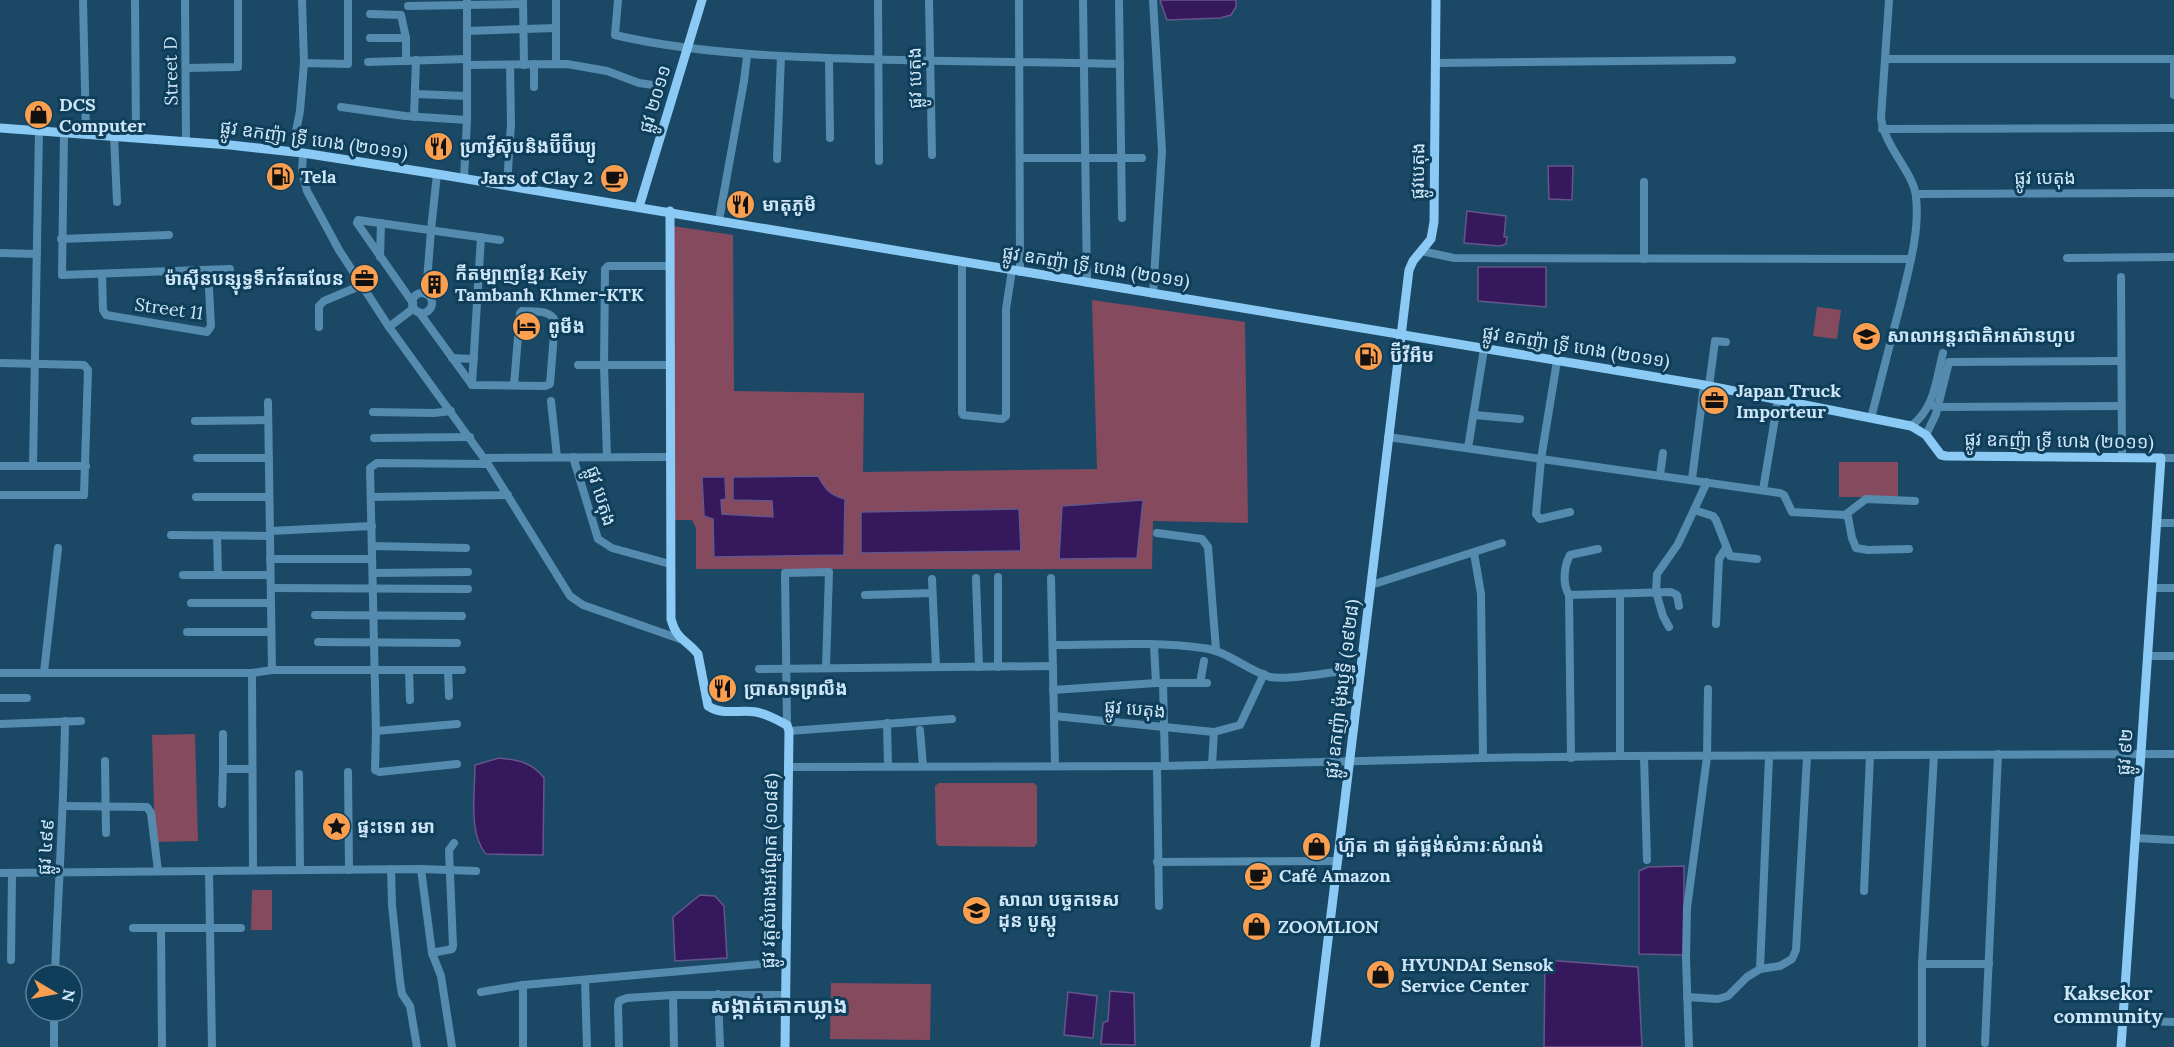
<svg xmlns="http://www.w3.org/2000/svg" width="2174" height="1047" viewBox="0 0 2174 1047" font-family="Lora,'Noto Sans Khmer',serif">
  <rect width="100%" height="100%" fill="#1b4965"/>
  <g fill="#864a5f">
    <path d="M673,226L733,235L734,391L864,393L863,472L1097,469L1092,300L1245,322L1248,523L1153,521L1152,569H696V528L692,520H675Z"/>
    <path d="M1817,307L1841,310L1837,339L1813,336Z"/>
    <rect x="1839" y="462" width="59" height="35"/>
    <path d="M195,734L198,841L155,842L152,735Z"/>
    <path d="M939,783H1034L1037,786V843L1034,847L939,846L936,843L935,786Z"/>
    <path d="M252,890H272V930H251Z"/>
    <path d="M831,983L931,984L930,1040L830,1039Z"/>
  </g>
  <g fill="#36195d" stroke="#64568b" stroke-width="1.5">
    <path d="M1160,0H1236V7L1231,15L1220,18L1167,20Z"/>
    <path d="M1548,166H1573L1572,200L1549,199Z"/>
    <path d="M1467,211L1506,216L1504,237H1507L1506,244L1500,246L1464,243Z"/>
    <path d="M1478,267H1546V307L1478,301Z"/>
    <path d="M818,476C825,489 830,495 845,499L844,555L714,557L713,519L704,516L702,477H725L726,499L721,500L722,514L773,517L772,501L733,500V477Z"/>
    <path d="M1143,500L1137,558L1059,559L1062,506Z"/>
    <path d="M1019,509L1021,551L861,553V512Z"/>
    <path d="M499,758C518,760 532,762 544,778L543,855L486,854C468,834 475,791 475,765Z"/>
    <path d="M1684,866V955L1639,954V871L1648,867Z"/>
    <path d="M700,895L715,896L724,906L727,958L675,961L673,917Z"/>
    <path d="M1545,960L1638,967L1642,1047H1544Z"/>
    <path d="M1110,991L1134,993L1135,1045L1101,1044L1103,1023L1108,1021Z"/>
    <path d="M1068,992L1097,996L1093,1038L1064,1035Z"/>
  </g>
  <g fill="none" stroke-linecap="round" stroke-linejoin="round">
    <g stroke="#558bae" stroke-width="8">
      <path d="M83,0L86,134"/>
      <path d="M135,0L136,137"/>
      <path d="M185,0L186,141"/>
      <path d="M523,0L524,65"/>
      <path d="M556,0V64"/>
      <path d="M618,0L615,35C669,48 726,53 782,56C895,62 1007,61 1120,64"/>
      <path d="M878,0L879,161"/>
      <path d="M929,0L932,155"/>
      <path d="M1019,0L1020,272"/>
      <path d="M1083,0L1087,283"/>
      <path d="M1119,0L1122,218"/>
      <path d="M1153,0L1162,151L1153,294"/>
      <path d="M408,6L523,4"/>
      <path d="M370,14L401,15L406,38V61"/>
      <path d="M467,31L556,28"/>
      <path d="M370,38H406"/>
      <path d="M1885,59H2174"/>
      <path d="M2174,59V95"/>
      <path d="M829,60L830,138"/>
      <path d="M368,62L467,59"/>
      <path d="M304,63L348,64V0"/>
      <path d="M1435,63L1732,60"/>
      <path d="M467,65L567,64L607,71L639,83L653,85"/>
      <path d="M186,68L238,67V0"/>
      <path d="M534,87V64"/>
      <path d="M415,94L467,96"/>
      <path d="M341,107L405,116L467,120"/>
      <path d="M414,117L416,60"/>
      <path d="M1882,129L2174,128"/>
      <path d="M64,133L62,275L230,269"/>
      <path d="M114,136L117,202"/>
      <path d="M292,152L300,111L304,63L302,0"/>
      <path d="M303,153L302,172L307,191L339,250L389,327L488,464L570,596L583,605L680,639"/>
      <path d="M1020,158H1142"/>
      <path d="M777,159L781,56"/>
      <path d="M464,178L467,120V0"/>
      <path d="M1644,182V259"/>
      <path d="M507,185L511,124L510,65"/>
      <path d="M1916,194L2174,193"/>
      <path d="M719,220L744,81L747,56"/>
      <path d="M61,239L169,235"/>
      <path d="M1421,251L1454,258L1911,259"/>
      <path d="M0,253L37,254"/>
      <path d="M380,257L381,223"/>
      <path d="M2067,258L2174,257"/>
      <path d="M962,261V413L963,415L1002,419L1006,416V309L1012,270"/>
      <path d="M102,274L103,310L106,315L207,332L211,326L208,270"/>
      <path d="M2121,277L2122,458"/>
      <circle cx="422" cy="303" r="10"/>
      <path d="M426,294L431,230L437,174"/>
      <path d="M413,303L357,223L358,220L500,240"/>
      <path d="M419,312L472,385L545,386L550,384L555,321C550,309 533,312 522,311L520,313L514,385"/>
      <path d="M319,327V306L324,301L362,285"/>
      <path d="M389,327L414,308"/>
      <path d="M452,358L474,359"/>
      <path d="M1557,361L1541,459L1536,514L1540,519L1570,512"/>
      <path d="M0,363L84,365L88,370L84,495H0"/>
      <path d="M578,365H670"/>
      <path d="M472,385L481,237"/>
      <path d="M1709,386L1715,341L1726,342"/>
      <path d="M551,401L557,457"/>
      <path d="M268,402L272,670"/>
      <path d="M1930,405L1937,407L2121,406"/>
      <path d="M373,412L434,413L451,411"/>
      <path d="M1474,415L1520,419"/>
      <path d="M1871,418C1881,380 1890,343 1900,306C1908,271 1920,233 1916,197C1914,173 1885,148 1881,118L1889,0"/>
      <path d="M195,421L268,420"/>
      <path d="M1911,426C1935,408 1936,380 1943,353"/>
      <path d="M1926,435L1936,414L1949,362L2121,361"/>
      <path d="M1388,437L1780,493L1784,495L1792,512L1845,515L1848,517L1852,538L1856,548L1868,550L1909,549"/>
      <path d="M374,438L470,437"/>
      <path d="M1468,448L1484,349"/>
      <path d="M573,457L598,539L612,548L670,564"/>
      <path d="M607,457L604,366L605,269L608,266H670"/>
      <path d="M197,458H269"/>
      <path d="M484,458L671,457"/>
      <path d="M2161,458H2174"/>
      <path d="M0,466H86"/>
      <path d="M33,466L39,131"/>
      <path d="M1660,475L1663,453"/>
      <path d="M1692,479L1704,385"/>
      <path d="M1763,490L1778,400"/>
      <path d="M196,497H269"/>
      <path d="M371,497L508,495"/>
      <path d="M1694,510L1713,516L1716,520L1730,556L1757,559"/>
      <path d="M1845,515L1866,499L1915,501"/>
      <path d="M2156,523H2174"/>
      <path d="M270,531L372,526"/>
      <path d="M1157,533L1202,539L1208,547L1216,650"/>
      <path d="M171,535L270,536"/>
      <path d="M217,535L218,575"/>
      <path d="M372,546L466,548"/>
      <path d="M1474,553L1481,594L1483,758"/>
      <path d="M270,559H372"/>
      <path d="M373,573L468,572"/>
      <path d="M183,575H270"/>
      <path d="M998,577V667"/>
      <path d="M976,578L979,667"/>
      <path d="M1051,578L1055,765"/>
      <path d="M932,579L936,667"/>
      <path d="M1371,585L1502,543"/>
      <path d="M271,588L468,589"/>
      <path d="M2152,588H2174"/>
      <path d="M865,595L932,593"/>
      <path d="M1569,595L1671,592L1677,595L1679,606"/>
      <path d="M1620,595V756"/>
      <path d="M191,603H271"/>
      <path d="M315,615L462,616"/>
      <path d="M1716,624L1719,559L1726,548"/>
      <path d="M1669,627L1663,616L1656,592L1657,574L1678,544L1707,482"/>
      <path d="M187,632H271"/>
      <path d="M318,642L457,643"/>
      <path d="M1053,645C1102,645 1154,641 1203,648C1228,651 1246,670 1270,677C1286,681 1341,671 1361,668"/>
      <path d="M1154,646L1156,683"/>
      <path d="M2147,656H2174"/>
      <path d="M759,669L1053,666"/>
      <path d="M409,670L410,700"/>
      <path d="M448,670L449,696"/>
      <path d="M44,672L58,548"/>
      <path d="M0,673H252L272,670H462"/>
      <path d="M252,673L253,870"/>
      <path d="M1163,683L1165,766"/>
      <path d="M1200,683L1204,661"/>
      <path d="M1053,690L1156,683H1207"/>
      <path d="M0,698H27"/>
      <path d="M1054,716L1214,732"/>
      <path d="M887,723L888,766"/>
      <path d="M0,724L81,721"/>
      <path d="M787,725L785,573L829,572L826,667"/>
      <path d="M920,730L923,766"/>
      <path d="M376,731L457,724"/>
      <path d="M789,731L952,719"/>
      <path d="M223,734V769H252"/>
      <path d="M1644,756L1647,860"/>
      <path d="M1571,758L1569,595C1562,584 1564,566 1570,555L1598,549"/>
      <path d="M105,761L106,833"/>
      <path d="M457,764L379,772L375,770L376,731L370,468L377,463L488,464"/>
      <path d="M1212,765L1214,732L1240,725L1264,674"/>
      <path d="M1157,766L1159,906"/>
      <path d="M788,767L1165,766L1483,758L1620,756L2174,754"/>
      <path d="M348,772L349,870"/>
      <path d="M299,774L300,870"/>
      <path d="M222,804L223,769"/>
      <path d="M64,806L147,807L151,813L158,871"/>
      <path d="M2135,838L2174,840"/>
      <path d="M1157,862L1337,861"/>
      <path d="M391,869L392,905L400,982L402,994L410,1006L417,1047"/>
      <path d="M421,869L432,953L441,976L452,1047"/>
      <path d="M209,871L212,1047"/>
      <path d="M0,873L421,869L476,871"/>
      <path d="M1864,891L1870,756"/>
      <path d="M133,928H241"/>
      <path d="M161,928L162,1047"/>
      <path d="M432,953L452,949L453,946L449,850L454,843"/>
      <path d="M11,960L12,873"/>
      <path d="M1922,964H1989"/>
      <path d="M1760,969L1769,757"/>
      <path d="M55,975C58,890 64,806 65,721"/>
      <path d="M585,980L587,1047"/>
      <path d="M481,992L523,985L785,962"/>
      <path d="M718,994L720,1047"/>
      <path d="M673,995L674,1047"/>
      <path d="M1687,997L1718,999L1728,996L1747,977L1760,969L1780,966L1792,959L1796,950L1807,757"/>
      <path d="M2124,1020L2174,1022"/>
      <path d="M1985,1043L1998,754"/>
      <path d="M54,1047V1011"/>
      <path d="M523,1047V985"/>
      <path d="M619,1047L618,1006L619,1001L627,998L673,995H785"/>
      <path d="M1689,1047L1686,958L1687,908L1707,757L1708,689"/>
      <path d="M1922,1047V964L1934,755"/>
    </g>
    <g stroke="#8bcaf5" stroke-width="9">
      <path d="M0,128L230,145L303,153L437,174L1704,385L1911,426L1926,435L1941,455L1946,456L2161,458L2121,1047"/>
      <path d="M639,207L702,0"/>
      <path d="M670,211L671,619C677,641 686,639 698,654L708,706C723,716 739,709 756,712C767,714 777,720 787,725L789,731L785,1047"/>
      <path d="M1315,1047L1409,270L1413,261L1431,239L1434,222L1436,0"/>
    </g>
  </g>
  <defs>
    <symbol id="shop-disc" viewBox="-11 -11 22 22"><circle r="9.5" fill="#fa9f4f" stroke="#0e3e5a"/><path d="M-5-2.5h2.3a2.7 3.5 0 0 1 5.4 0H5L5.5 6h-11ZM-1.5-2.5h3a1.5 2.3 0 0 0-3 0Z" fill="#111"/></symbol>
    <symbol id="restaurant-disc" viewBox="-11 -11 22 22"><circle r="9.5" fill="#fa9f4f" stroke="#0e3e5a"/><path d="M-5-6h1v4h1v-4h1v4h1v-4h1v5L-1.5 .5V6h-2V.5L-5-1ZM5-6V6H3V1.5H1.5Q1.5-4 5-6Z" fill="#111"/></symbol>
    <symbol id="fuel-disc" viewBox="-11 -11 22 22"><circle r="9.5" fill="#fa9f4f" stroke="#0e3e5a"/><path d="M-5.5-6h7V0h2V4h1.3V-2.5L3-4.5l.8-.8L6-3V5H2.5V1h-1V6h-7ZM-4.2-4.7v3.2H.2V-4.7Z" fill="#111"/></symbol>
    <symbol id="cafe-disc" viewBox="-11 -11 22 22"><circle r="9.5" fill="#fa9f4f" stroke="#0e3e5a"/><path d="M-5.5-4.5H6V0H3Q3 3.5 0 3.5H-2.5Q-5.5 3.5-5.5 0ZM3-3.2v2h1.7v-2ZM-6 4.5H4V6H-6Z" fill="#111"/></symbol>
    <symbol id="office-disc" viewBox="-11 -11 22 22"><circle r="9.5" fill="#fa9f4f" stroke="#0e3e5a"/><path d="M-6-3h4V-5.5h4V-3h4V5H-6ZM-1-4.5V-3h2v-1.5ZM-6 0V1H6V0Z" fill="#111"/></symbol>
    <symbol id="building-disc" viewBox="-11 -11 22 22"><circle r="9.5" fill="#fa9f4f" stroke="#0e3e5a"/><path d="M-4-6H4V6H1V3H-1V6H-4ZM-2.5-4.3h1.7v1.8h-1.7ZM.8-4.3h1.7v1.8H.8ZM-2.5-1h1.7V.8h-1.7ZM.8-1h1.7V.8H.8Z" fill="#111"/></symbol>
    <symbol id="hotel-disc" viewBox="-11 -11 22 22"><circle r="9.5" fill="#fa9f4f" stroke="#0e3e5a"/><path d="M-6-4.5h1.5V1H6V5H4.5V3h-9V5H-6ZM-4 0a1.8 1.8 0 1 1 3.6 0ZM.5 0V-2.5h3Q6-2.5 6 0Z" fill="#111"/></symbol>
    <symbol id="school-disc" viewBox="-11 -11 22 22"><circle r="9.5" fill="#fa9f4f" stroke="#0e3e5a"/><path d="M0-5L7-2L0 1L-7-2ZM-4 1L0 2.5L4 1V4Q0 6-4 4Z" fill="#111"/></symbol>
    <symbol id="sight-disc" viewBox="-11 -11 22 22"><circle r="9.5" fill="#fa9f4f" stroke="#0e3e5a"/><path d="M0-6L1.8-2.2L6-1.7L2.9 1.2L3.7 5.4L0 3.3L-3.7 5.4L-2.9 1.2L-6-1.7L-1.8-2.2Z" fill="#111"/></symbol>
  </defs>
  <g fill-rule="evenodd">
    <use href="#shop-disc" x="22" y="98" width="33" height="33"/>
    <use href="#restaurant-disc" x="422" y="130" width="33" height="33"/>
    <use href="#fuel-disc" x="264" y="160" width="33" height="33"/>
    <use href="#cafe-disc" x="598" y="162" width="33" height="33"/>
    <use href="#restaurant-disc" x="724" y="188" width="33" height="33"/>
    <use href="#office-disc" x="348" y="262" width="33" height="33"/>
    <use href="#building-disc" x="418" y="268" width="33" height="33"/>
    <use href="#hotel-disc" x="510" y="310" width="33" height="33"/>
    <use href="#school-disc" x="1850" y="320" width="33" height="33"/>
    <use href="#fuel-disc" x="1352" y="340" width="33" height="33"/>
    <use href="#office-disc" x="1698" y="384" width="33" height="33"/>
    <use href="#restaurant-disc" x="706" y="672" width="33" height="33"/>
    <use href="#sight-disc" x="320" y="810" width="33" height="33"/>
    <use href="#shop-disc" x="1300" y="830" width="33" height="33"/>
    <use href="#cafe-disc" x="1242" y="860" width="33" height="33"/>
    <use href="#school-disc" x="960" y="894" width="33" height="33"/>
    <use href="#shop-disc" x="1240" y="910" width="33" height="33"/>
    <use href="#shop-disc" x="1364" y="958" width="33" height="33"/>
  </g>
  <g text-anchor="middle" stroke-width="6" stroke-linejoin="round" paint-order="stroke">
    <g font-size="18" fill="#cee6f7" stroke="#0e3e5a">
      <text transform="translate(171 71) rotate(-91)" y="6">Street D</text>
      <text transform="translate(915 78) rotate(-91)" y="6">ផ្លូវ បេតុង</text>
      <text transform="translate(655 99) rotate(-73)" y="6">ផ្លូវ ២០១១</text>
      <text transform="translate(314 140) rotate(8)" y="6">ផ្លូវ ឧកញ៉ា ទ្រី ហេង (២០១១)</text>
      <text transform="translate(1418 171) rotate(-89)" y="6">ផ្លូវបេតុង</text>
      <text x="2045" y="184">ផ្លូវ បេតុង</text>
      <text transform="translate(1096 267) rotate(9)" y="6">ផ្លូវ ឧកញ៉ា ទ្រី ហេង (២០១១)</text>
      <text transform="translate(169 309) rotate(8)" y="6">Street 11</text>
      <text transform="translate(1576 347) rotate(9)" y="6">ផ្លូវ ឧកញ៉ា ទ្រី ហេង (២០១១)</text>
      <text transform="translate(2059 441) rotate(1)" y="6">ផ្លូវ ឧកញ៉ា ទ្រី ហេង (២០១១)</text>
      <text transform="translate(601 496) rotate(73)" y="6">ផ្លូវ បេតុង</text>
      <text transform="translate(1342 689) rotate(-83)" y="6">ផ្លូវ ឧកញ៉ា ម៉ុងឫទ្ធី (១៩២៨)</text>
      <text transform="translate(1135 709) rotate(5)" y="6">ផ្លូវ បេតុង</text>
      <text transform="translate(2125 752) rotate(-86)" y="6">ផ្លូវ ៩២</text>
      <text transform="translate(46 847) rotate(-86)" y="6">ផ្លូវ ៤៩៩</text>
      <text transform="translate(770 871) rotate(-89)" y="6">ផ្លូវ វត្តសំរោងអណ្ដែត (១០៨៩)</text>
    </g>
    <g font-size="18" font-weight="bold" fill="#cee6f7" stroke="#0e3e5a" text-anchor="start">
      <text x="59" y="111">DCS<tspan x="59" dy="21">Computer</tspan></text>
      <text x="460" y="153">ហ្រាវ្វីស៊ុបនិងប៊ីប៊ីឃ្យូ</text>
      <text x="301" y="183">Tela</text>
      <text x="593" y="184" text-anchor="end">Jars of Clay 2</text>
      <text x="762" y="211">មាតុភូមិ</text>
      <text x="455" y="280">កីតម្បាញខ្មែរ Keiy<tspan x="455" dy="21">Tambanh Khmer-KTK</tspan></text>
      <text x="344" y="285" text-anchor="end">ម៉ាស៊ីនបន្សុទ្ធទឹកវ័តធលែន</text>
      <text x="548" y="333">ពូមីង</text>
      <text x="1887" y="342">សាលាអន្ដរជាតិអាស៊ានហូប</text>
      <text x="1390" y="362">ប៊ីវីអឹម</text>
      <text x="1736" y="397">Japan Truck<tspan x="1736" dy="21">Importeur</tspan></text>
      <text x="744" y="695">ប្រាសាទព្រលឹង</text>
      <text x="357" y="833">ផ្ទះទេព រមា</text>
      <text x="1338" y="852">ហ៊ួត ជា ផ្គត់ផ្គង់សំភារៈសំណង់</text>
      <text x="1279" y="882">Café Amazon</text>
      <text x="998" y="906">សាលា បច្ចកទេស<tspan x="998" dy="21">ដុន បូស្កូ</tspan></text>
      <text x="1278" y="933">ZOOMLION</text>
      <text x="1401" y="971">HYUNDAI Sensok<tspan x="1401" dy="21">Service Center</tspan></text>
    </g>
    <g font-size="20" font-weight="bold" fill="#cee6f7" stroke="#0e3e5a">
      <text x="2108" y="1000">Kaksekor<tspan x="2108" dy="23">community</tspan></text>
    </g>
    <g font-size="21" font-weight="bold" fill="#cee6f7" stroke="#0e3e5a">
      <text x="779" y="1013">សង្កាត់គោកឃ្លាង</text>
    </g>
  </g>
  <g transform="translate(54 993) rotate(100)"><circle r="28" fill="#0e3e5a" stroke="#5b8199" stroke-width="1.5"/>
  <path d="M0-4.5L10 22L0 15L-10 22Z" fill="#fa9f4f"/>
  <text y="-9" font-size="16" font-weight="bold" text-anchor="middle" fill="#cee6f7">N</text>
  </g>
</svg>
